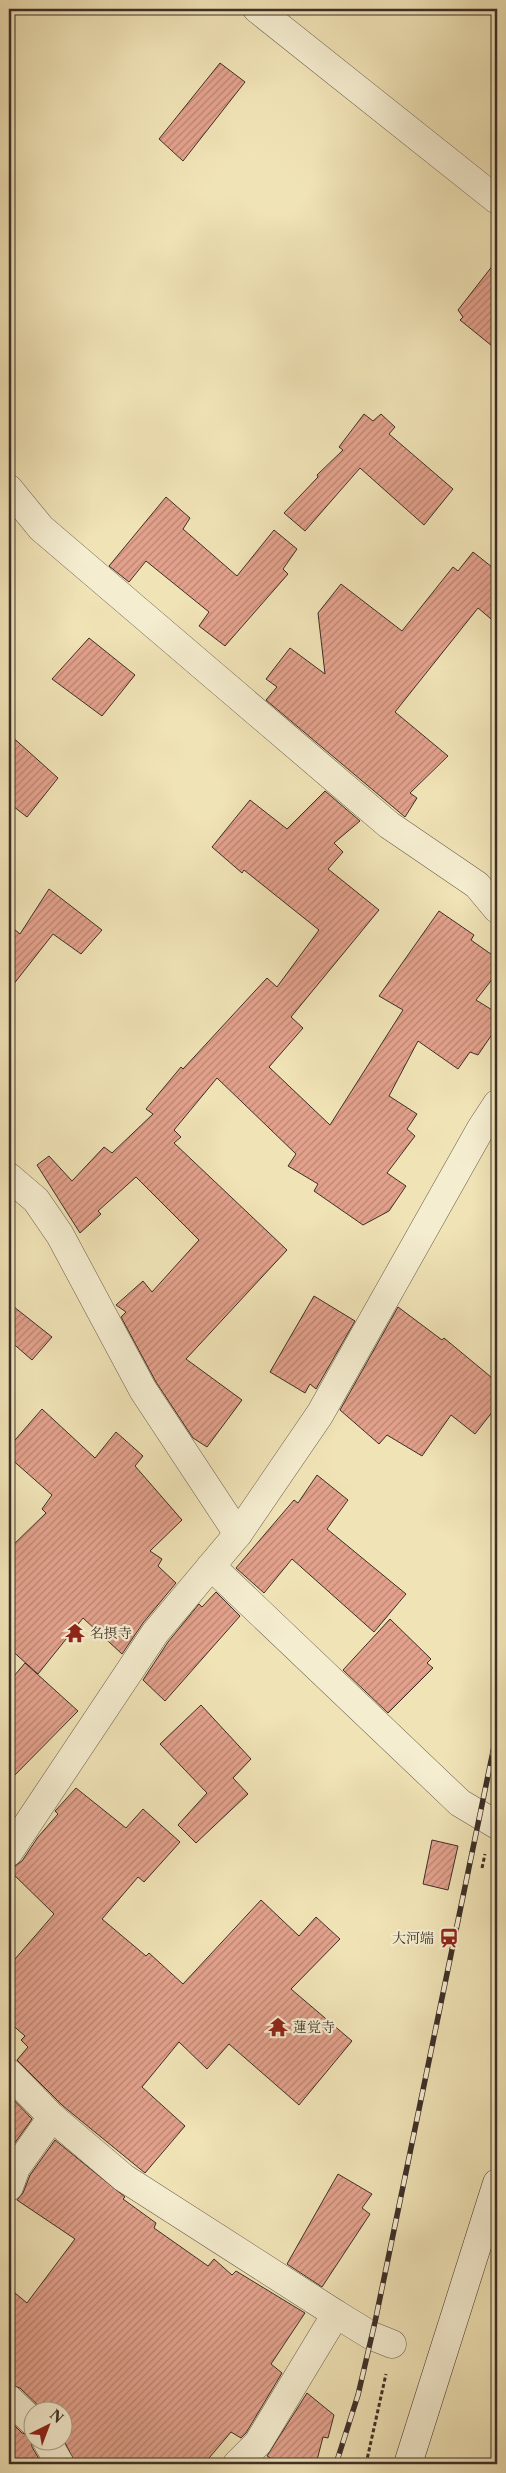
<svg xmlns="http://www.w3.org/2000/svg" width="506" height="2473" viewBox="0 0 506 2473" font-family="'Libre Caslon Text','Noto Serif JP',serif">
  <defs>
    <pattern id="building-hatch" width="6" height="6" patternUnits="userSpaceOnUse" patternTransform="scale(1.25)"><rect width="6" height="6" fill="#e3a18c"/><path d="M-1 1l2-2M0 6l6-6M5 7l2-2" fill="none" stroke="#b98472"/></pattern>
  </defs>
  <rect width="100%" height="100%" fill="#f0e3b6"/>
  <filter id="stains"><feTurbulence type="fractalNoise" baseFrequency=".004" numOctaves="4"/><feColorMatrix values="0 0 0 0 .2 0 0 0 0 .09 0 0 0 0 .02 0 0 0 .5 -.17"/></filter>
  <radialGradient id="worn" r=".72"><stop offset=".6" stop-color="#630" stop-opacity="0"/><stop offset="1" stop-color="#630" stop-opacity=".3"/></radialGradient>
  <g fill="url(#building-hatch)" stroke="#3d2f28">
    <path d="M220,63L245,82L183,161L159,139Z"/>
    <path d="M497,260V350L460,320L463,317L458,310Z"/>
    <path d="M364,414L373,421L381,414L395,427L389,434L453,489L424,525L360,468L305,531L284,513L318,477L317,475L343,450L339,447Z"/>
    <path d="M166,497L190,518L183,529L237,576L274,530L297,549L283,569L288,574L225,646L199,626L209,612L146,561L129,582L109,566Z"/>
    <path d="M473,552L497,571V624L478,608L395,712L448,756L410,793L417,798L405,817L266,700L277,687L266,679L290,648L325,674L318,613L341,584L402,631L453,567L458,571Z"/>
    <path d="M89,638L135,675L102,716L52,679Z"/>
    <path d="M9,734L58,778L27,817L9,803Z"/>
    <path d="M325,791L360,821L334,843L343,852L328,869L379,910L291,1017L303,1028L269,1067L330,1125L403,1010L379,996L439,911L474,935L471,940L495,957L497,973L476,1000L497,1013V1027L478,1055L470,1052L458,1069L418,1041L389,1096L417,1114L407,1129L415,1136L387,1173L406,1186L389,1211L363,1225L314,1191L318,1184L288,1166L296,1154L217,1078L174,1130L181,1137L174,1143L287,1250L186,1359L242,1400L207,1447L193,1438L156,1382L121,1317L126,1312L116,1305L143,1281L152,1292L199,1240L136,1177L98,1211L101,1214L80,1233L37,1165L49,1156L72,1181L104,1147L112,1153L153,1114L146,1109L181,1067L183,1069L267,978L277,987L319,930L244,870L242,873L212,847L250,800L287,829Z"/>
    <path d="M49,889L102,930L81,954L53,934L9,990V925L20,934Z"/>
    <path d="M314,1296L355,1321L316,1389L310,1384L305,1393L270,1372Z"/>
    <path d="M9,1303L52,1337L32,1360L9,1340Z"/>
    <path d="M398,1307L442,1340L444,1338L497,1382V1406L475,1434L451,1415L422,1456L387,1435L379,1444L340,1410Z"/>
    <path d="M42,1409L95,1458L116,1432L143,1456L135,1466L182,1520L150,1551L162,1559L158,1566L176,1583L143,1623L122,1654L83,1618L38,1674L9,1648V1549L46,1513L42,1509L52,1495L9,1457V1447Z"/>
    <path d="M317,1475L348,1500L327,1529L406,1594L374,1632L292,1559L264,1593L236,1568L294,1500L298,1503Z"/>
    <path d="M216,1592L240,1616L165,1701L143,1680L168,1642L199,1604L202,1607Z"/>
    <path d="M390,1619L431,1659L427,1663L433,1668L388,1713L343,1670Z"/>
    <path d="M25,1663L78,1711L9,1781V1682Z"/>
    <path d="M201,1705L251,1759L233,1778L248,1794L196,1843L178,1825L207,1793L160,1744Z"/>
    <path d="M76,1788L126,1828L143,1809L180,1842L144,1882L138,1877L102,1919L146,1956L149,1953L183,1984L261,1900L299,1936L316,1917L340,1939L291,1989L352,2041L299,2105L229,2044L207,2069L179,2042L142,2087L185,2126L145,2173L63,2106L17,2060L28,2047L21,2040L25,2036L9,2022V1966L54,1914L9,1870L22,1861L38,1837L58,1814L55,1811Z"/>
    <path d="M432,1840L458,1846L448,1890L423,1884Z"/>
    <path d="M9,2095L32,2119L9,2151Z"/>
    <path d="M55,2140L125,2197L123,2199L156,2223L154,2228L208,2266L214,2259L232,2275L236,2271L305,2313L271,2364L282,2373L246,2433L241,2438L231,2432L204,2464H76L62,2437V2410H43L20,2388L9,2384V2288L27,2303L75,2239L17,2200L23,2193L30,2175Z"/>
    <path d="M338,2174L372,2194L362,2208L370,2214L322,2287L287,2264Z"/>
    <path d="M307,2393L334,2415L328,2438L323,2437L316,2464H280L267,2456Z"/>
    <path d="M9,2420L22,2433L31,2436L32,2447L42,2464H9Z"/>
  </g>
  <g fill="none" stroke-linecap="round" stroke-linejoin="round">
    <defs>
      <g id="street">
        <path d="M257,9L497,200"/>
        <path d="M9,489L41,528L389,825L477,885L497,909"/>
        <path d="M9,1177L36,1200L60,1235L143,1390L238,1534"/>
        <path d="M211,1566L460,1803L497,1825"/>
        <path d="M9,1852L155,1633L238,1534L320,1414L480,1130L497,1104"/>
        <path d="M9,2073L52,2117L124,2178L336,2314L258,2443L237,2464"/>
        <path d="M9,2187L16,2168L52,2117"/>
        <path d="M336,2314L372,2336L392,2344"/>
        <path d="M9,2399L32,2421"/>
        <path d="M46,2440L60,2464"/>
      </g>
      <path id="secondary" d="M408,2464L497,2183"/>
    </defs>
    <use href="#street" stroke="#6a5c4c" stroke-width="29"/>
    <use href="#secondary" stroke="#3d2f28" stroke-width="29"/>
    <g stroke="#3d2f28" stroke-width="3" stroke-dasharray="4 2.5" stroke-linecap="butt">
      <path d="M482,1868L485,1854"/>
      <path d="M366,2464L386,2374"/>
    </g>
    <use href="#street" stroke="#f5edd0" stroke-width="28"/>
    <use href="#secondary" stroke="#f5edd0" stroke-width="28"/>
    <defs>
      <path id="rail" d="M336,2464L358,2395L375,2322L497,1732"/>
    </defs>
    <use href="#rail" stroke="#3d2f28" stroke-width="5.5"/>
    <use href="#rail" stroke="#f5edd0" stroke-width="4" stroke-dasharray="11" stroke-linecap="butt"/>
  </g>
  <defs>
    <symbol id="temple-bare" viewBox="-9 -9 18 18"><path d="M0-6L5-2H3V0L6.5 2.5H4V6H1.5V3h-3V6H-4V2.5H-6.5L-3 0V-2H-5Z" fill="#8f2418" stroke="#f5edd0" stroke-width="2.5" paint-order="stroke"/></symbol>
    <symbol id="station-bare" viewBox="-9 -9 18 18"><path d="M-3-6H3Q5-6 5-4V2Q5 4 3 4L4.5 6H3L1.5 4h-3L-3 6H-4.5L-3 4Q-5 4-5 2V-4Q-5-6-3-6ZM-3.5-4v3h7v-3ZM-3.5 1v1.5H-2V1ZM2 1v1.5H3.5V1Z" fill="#8f2418" stroke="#f5edd0" stroke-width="2.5" paint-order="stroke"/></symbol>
  </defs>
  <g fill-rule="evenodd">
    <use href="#temple-bare" x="61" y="1619" width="28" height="28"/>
    <use href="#station-bare" x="435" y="1924" width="28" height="28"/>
    <use href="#temple-bare" x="264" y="2013" width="28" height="28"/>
  </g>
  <g text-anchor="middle" stroke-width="4.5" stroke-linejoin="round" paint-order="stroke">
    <g font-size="14" fill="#3d2f28" stroke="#f5edd0" text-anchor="start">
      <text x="90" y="1638">名摂寺</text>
      <text x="434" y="1943" text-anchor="end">大河端</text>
      <text x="293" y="2032">蓮覚寺</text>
    </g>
  </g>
  <rect width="506" height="2473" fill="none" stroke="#f0e3b6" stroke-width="30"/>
  <rect x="10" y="10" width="486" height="2453" fill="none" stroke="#3d2f28" stroke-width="2.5"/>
  <rect x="15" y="15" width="476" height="2443" fill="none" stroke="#3d2f28"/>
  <g transform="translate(48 2426) rotate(42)"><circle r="24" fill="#f5edd0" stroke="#aba18d"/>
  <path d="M0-4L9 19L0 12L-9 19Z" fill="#8f2418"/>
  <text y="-8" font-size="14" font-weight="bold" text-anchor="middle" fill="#3d2f28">N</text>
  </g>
  <rect width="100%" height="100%" filter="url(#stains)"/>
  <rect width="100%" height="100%" fill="url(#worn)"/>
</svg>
